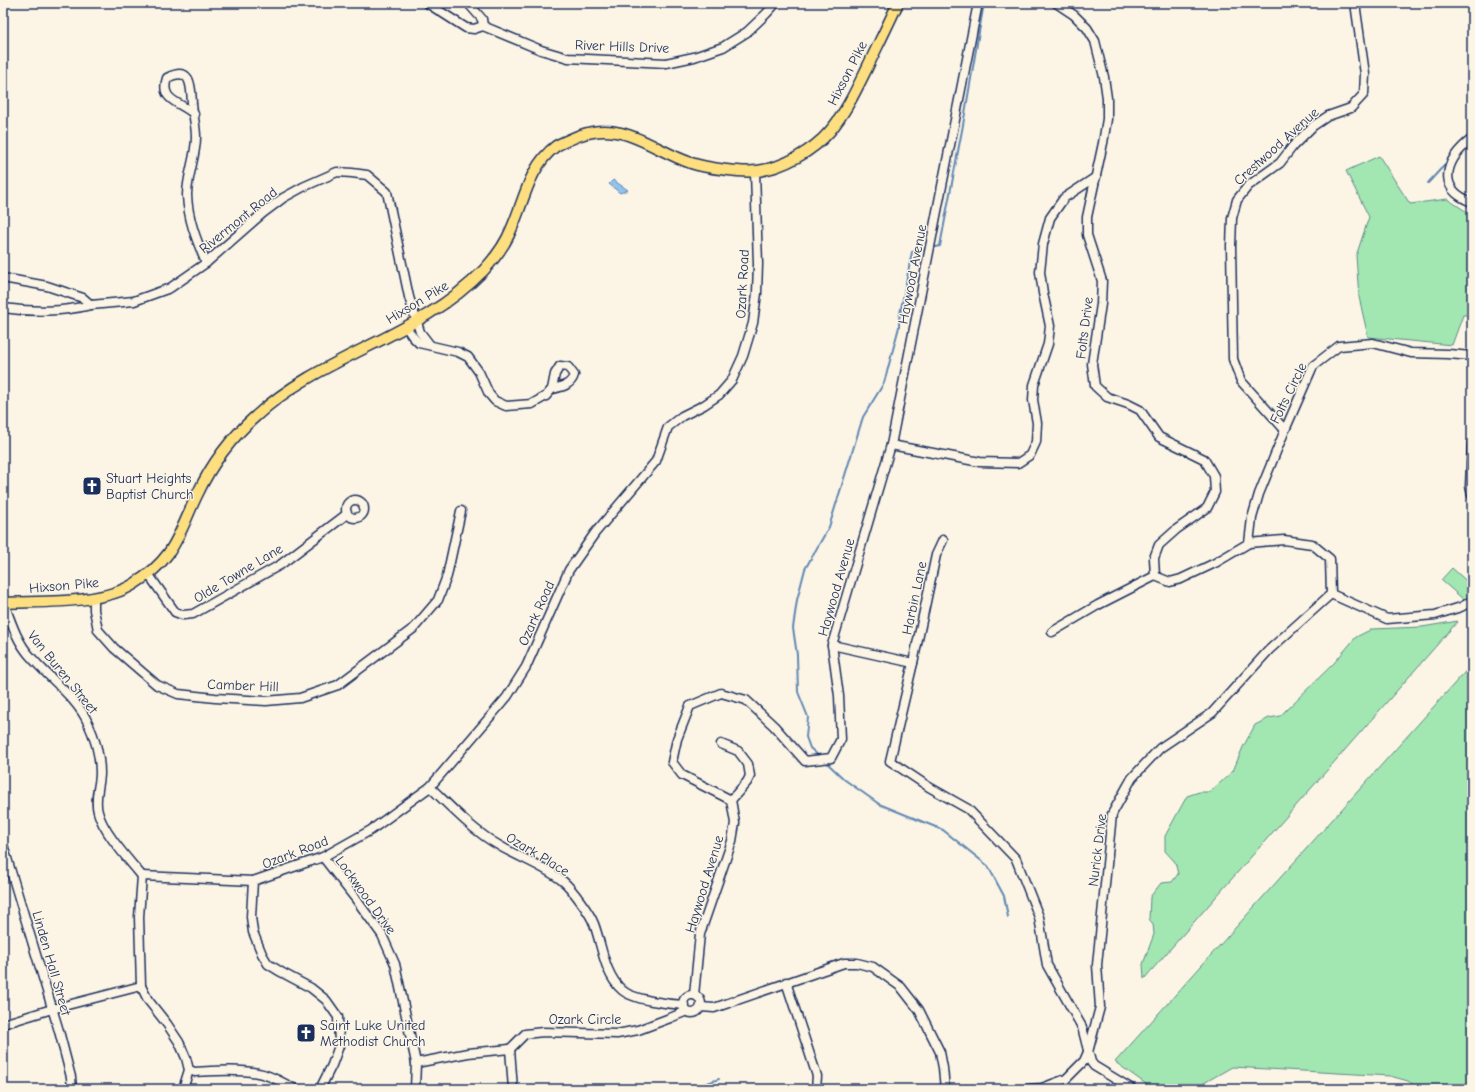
<svg xmlns="http://www.w3.org/2000/svg" width="1475" height="1092" viewBox="0 0 1475 1092" font-family="'Comic Neue',sans-serif">
  <rect width="100%" height="100%" fill="#fcf5e5"/>
  <filter id="ink" filterUnits="userSpaceOnUse"><feTurbulence type="fractalNoise" baseFrequency=".025" numOctaves="2"/><feDisplacementMap in="SourceGraphic" scale="8" xChannelSelector="R" yChannelSelector="G"/><feConvolveMatrix kernelMatrix="1 2 1 2 8 2 1 2 1" color-interpolation-filters="sRGB"/></filter>
  <g filter="url(#ink)">
    <g fill="#a2e6b1" stroke="#5e8a88">
      <path d="M1379,156L1410,204L1447,199L1472,215V315H1463L1452,345L1368,337L1359,297L1356,256L1369,217L1346,171Z"/>
      <path d="M1452,568L1472,586V593L1464,600L1441,580Z"/>
      <path d="M1458,621L1144,979L1143,964L1154,934L1153,924L1149,919L1150,897L1161,883L1172,882L1178,874L1175,862L1165,851V836L1187,796L1199,792H1210L1233,771L1243,747L1255,725L1269,718L1280,716L1334,663L1356,637L1372,629L1422,627Z"/>
      <path d="M1472,664V1089H1420L1408,1081L1390,1076L1232,1067L1204,1083L1198,1089H1153L1115,1062Z"/>
    </g>
    <path fill="#90c3ed" stroke="#6188b4" d="M613,180L628,190L620,193L609,184Z"/>
    <g fill="none" stroke-linecap="round" stroke-linejoin="round">
      <g stroke="#6188b4" stroke-width="2">
        <path d="M1428,183L1449,160"/>
        <path d="M932,248L940,246L963,125L984,3"/>
        <path d="M819,756L810,748L806,737L808,717L798,692L797,655L793,628L797,600L805,569L829,527L863,417L884,383L899,327V319L912,252L927,249"/>
        <path d="M826,762L845,780L879,804L943,830L988,866L1004,896L1008,917"/>
        <path d="M673,1089L693,1088L719,1079"/>
      </g>
      <defs>
        <g id="minor">
          <path d="M427,3L466,28L474,29L483,26"/>
          <path d="M468,3L482,19L483,26"/>
          <path d="M1056,3L1074,15L1087,28L1095,41L1104,77L1107,98V119L1103,143L1087,217V235L1102,281L1101,304L1092,364L1095,386L1107,397L1128,404L1140,410L1159,437L1204,459L1214,476L1215,492L1207,508L1177,529L1159,545L1154,558L1155,576"/>
          <path d="M483,26L541,50L568,58L666,63L694,57L723,47L747,32L766,14L776,3"/>
          <path d="M194,114C181,102 159,101 167,78C192,65 191,87 192,104C193,115 196,126 196,137C196,157 187,176 187,195C188,220 197,241 206,263"/>
          <path d="M1472,139C1447,158 1434,188 1472,202"/>
          <path d="M3,278L47,286L83,298L91,305C64,312 30,312 3,308"/>
          <path d="M91,305L134,301L170,288L206,263L263,213L283,198L303,187L337,172L352,173L367,175L387,192L409,297L420,332L430,345"/>
          <path d="M406,327L413,337L419,343L458,352L468,357L479,372L489,394L495,401L506,406L532,404L546,396L552,389L555,374L560,366L568,367L574,375C571,385 562,387 552,389"/>
          <path d="M1285,430L1241,381L1233,359L1231,246L1232,218L1237,200L1248,186L1280,163L1293,146L1313,126L1328,116L1351,108L1364,94L1365,74L1355,3"/>
          <path d="M1472,443L1470,486L1472,495"/>
          <path d="M891,445L980,462L1018,463L1030,455L1036,442L1037,423L1033,400L1034,385L1048,344L1050,326L1043,293L1040,272L1043,244L1050,218L1064,198L1096,177"/>
          <circle cx="355" cy="509" r="9"/>
          <path d="M943,540L936,555L913,663L890,761L929,787L968,809L1016,859L1039,917L1047,965L1082,1027L1091,1062L1094,1066L1132,1089"/>
          <path d="M1249,543L1252,518L1259,494L1285,430L1313,366L1339,346L1373,343L1411,353L1448,354L1472,356"/>
          <path d="M149,575L175,612L183,615L193,614L280,565L347,514"/>
          <path d="M1155,576L1170,582L1181,579L1215,563L1249,543L1284,540L1312,544L1330,559L1331,594"/>
          <path d="M1331,594L1387,619L1435,615L1461,607L1472,601"/>
          <path d="M94,597V610L98,630L114,648L157,685L178,694L215,698L266,701L300,698L338,685L414,628L438,600L447,576L461,511"/>
          <path d="M4,603C11,622 17,642 31,657C48,677 78,699 88,723C95,738 100,756 100,773C100,786 94,798 98,812C103,832 128,859 142,876L139,917L141,986L148,1000L167,1024L179,1042L186,1058L189,1070L183,1089"/>
          <path d="M1052,632L1098,605L1155,576"/>
          <path d="M832,645L913,663"/>
          <path d="M721,744L738,751L748,764L750,776L747,782L731,800"/>
          <path d="M430,787C452,808 473,831 500,846C520,858 545,866 564,882C572,889 590,913 594,924C602,945 604,974 622,990C633,1000 668,1004 684,1005"/>
          <path d="M3,845L59,1031L71,1077L72,1089"/>
          <path d="M323,857L355,898L382,935L395,964L416,1063L415,1089"/>
          <path d="M142,876L253,881L323,857L371,830L430,787L507,697L526,667L569,570L595,533L656,461L668,427L682,416L704,405L719,395L732,380L743,356L753,323L757,293L758,264L755,172"/>
          <path d="M253,881L251,917L253,932L262,954L268,964L281,972L311,988L326,1000L338,1017L339,1046L332,1065L320,1089"/>
          <path d="M786,982L817,1076L816,1089"/>
          <path d="M694,995L700,934L732,841L735,823L731,800L682,775L672,762L677,739L690,706L721,693L746,700L774,726L805,761L831,758L841,739L839,696L832,645L891,445L978,3"/>
          <circle cx="692" cy="1004" r="9"/>
          <path d="M701,1007L714,1008L844,963H857L873,967L901,987L919,1010L940,1052L943,1068L945,1089"/>
          <path d="M3,1024L52,1009L141,986"/>
          <path d="M510,1049L525,1034L543,1032L617,1034L638,1030L670,1018L687,1011"/>
          <path d="M510,1049L513,1089"/>
          <path d="M416,1063L468,1053L510,1049"/>
          <path d="M189,1070L195,1072C215,1071 238,1069 258,1073C271,1075 283,1083 295,1089"/>
          <path d="M1028,1089L1042,1088L1066,1079L1084,1061L1088,1052L1100,1007L1097,965L1112,814L1132,778L1160,748L1212,713L1269,650L1331,594"/>
        </g>
        <path id="major" d="M3,603C41,601 101,605 134,584C176,558 178,534 198,493C212,463 231,438 256,416C323,354 420,337 484,270C495,258 505,245 511,230C524,202 529,166 556,146C563,142 571,139 578,136C624,119 652,150 691,163C706,168 742,173 757,171C783,168 813,151 830,131C846,112 856,90 867,68C877,47 888,25 898,3"/>
      </defs>
      <use href="#minor" stroke="#1b2f5e" stroke-width="11"/>
      <use href="#major" stroke="#1b2f5e" stroke-width="13"/>
      <use href="#minor" stroke="#fcf5e5" stroke-width="8"/>
      <use href="#major" stroke="#fedf80" stroke-width="10"/>
    </g>
  </g>
  <defs>
    <symbol id="church-square" viewBox="-11 -11 22 22"><rect x="-9" y="-9" width="18" height="18" rx="4" fill="#1b2f5e" stroke="#fcf5e5"/><path d="M-1.2-6h2.4v3.5h3.3v2.4h-3.3V6h-2.4V-.1h-3.3v-2.4h3.3Z" fill="#fff"/></symbol>
  </defs>
  <g fill-rule="evenodd">
    <use href="#church-square" x="81" y="475" width="22" height="22"/>
    <use href="#church-square" x="295" y="1022" width="22" height="22"/>
  </g>
  <g text-anchor="middle" stroke-width="3" stroke-linejoin="round" paint-order="stroke">
    <g font-size="14" fill="#1b2f5e" stroke="#fcf5e5">
      <text transform="translate(622 46) rotate(2)" y="5">River Hills Drive</text>
      <text transform="translate(847 73) rotate(-63)" y="5">Hixson Pike</text>
      <text transform="translate(1276 146) rotate(-42)" y="5">Crestwood Avenue</text>
      <text transform="translate(238 220) rotate(-39)" y="5">Rivermont Road</text>
      <text transform="translate(912 274) rotate(-79)" y="5">Haywood Avenue</text>
      <text transform="translate(742 284) rotate(-87)" y="5">Ozark Road</text>
      <text transform="translate(417 302) rotate(-31)" y="5">Hixson Pike</text>
      <text transform="translate(1084 328) rotate(-83)" y="5">Folts Drive</text>
      <text transform="translate(1288 393) rotate(-64)" y="5">Folts Circle</text>
      <text transform="translate(238 573) rotate(-31)" y="5">Olde Towne Lane</text>
      <text transform="translate(64 585) rotate(-5)" y="5">Hixson Pike</text>
      <text transform="translate(836 587) rotate(-74)" y="5">Haywood Avenue</text>
      <text transform="translate(914 598) rotate(-78)" y="5">Harbin Lane</text>
      <text transform="translate(536 613) rotate(-66)" y="5">Ozark Road</text>
      <text transform="translate(63 672) rotate(51)" y="5">Van Buren Street</text>
      <text transform="translate(243 685) rotate(2)" y="5">Camber Hill</text>
      <text transform="translate(1097 850) rotate(-83)" y="5">Nurick Drive</text>
      <text transform="translate(295 852) rotate(-21)" y="5">Ozark Road</text>
      <text transform="translate(538 854) rotate(31)" y="5">Ozark Place</text>
      <text transform="translate(704 884) rotate(-73)" y="5">Haywood Avenue</text>
      <text transform="translate(366 895) rotate(54)" y="5">Lockwood Drive</text>
      <text transform="translate(52 963) rotate(74)" y="5">Linden Hall Street</text>
      <text x="585" y="1024">Ozark Circle</text>
    </g>
    <g font-size="14" fill="#1b2f5e" stroke="#fcf5e5" text-anchor="start">
      <text x="106" y="483">Stuart Heights<tspan x="106" dy="16">Baptist Church</tspan></text>
      <text x="320" y="1030">Saint Luke United<tspan x="320" dy="16">Methodist Church</tspan></text>
    </g>
  </g>
  <rect width="1475" height="1092" fill="none" stroke="#fcf5e5" stroke-width="16"/>
  <rect x="8" y="8" width="1459" height="1076" fill="none" stroke="#1b2f5e" stroke-width="1.5" filter="url(#ink)"/>
</svg>
